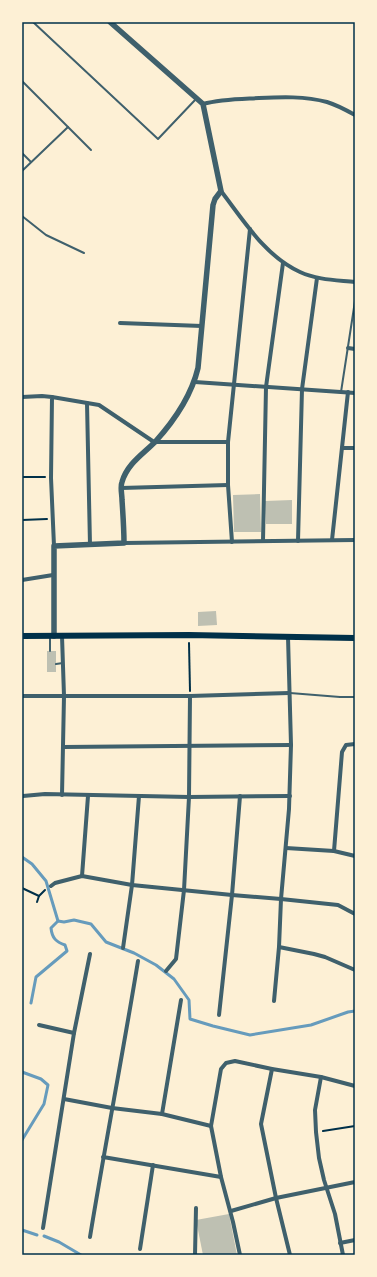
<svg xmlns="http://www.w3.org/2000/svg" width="377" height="1277" viewBox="0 0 377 1277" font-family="'Noto Serif',serif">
  <rect width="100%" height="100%" fill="#fdf0d5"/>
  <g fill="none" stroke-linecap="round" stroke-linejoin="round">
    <g stroke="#669bbc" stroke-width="3">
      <path d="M22,857L32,864L46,881L58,921"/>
      <path d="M31,1003L36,977L67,951L65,945C56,942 52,938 51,928L58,921L64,922L74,920L91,924L106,942L134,953L156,965L174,979L189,1000L190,1019L213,1026L250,1035L311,1025L348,1012L355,1011"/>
      <path d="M22,1072L41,1079L48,1085L44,1104L22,1140"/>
      <path d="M22,1230L37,1235"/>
      <path d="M44,1236L59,1242L81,1255"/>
    </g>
  </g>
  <g fill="#bec0b2">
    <path d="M260,494L261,532H234L233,495Z"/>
    <path d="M292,500V524H266L265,501Z"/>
    <path d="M216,611L217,625L198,626V612Z"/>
    <rect x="47" y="651" width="9" height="21"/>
    <path d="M229,1214L237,1255H203L196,1220Z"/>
  </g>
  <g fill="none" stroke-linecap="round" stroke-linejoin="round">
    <g stroke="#003049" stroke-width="2">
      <path d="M22,477H45"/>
      <path d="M22,520L47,519"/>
      <path d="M189,643L190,691"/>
      <path d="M22,888L39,896"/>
      <path d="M37,902L39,896L45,890"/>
      <path d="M323,1131L355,1126"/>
    </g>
    <g stroke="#3f606c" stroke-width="2">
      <path d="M33,22L158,139L196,99"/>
      <path d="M22,81L91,150"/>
      <path d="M22,153L31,162"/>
      <path d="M22,171L68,127"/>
      <path d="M22,216L46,235L84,253"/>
      <path d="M341,392L355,301"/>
      <path d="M50,637V651"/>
      <path d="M56,664L63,663"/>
      <path d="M290,693L340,697H355"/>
    </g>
    <g stroke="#3f606c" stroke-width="4">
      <path d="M203,104C221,99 240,99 259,98C281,97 305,96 327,102C337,105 346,110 355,115"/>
      <path d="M221,191C244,221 265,256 300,272C317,280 337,280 355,282"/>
      <path d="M120,323L202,326"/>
      <path d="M348,348L355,349"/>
      <path d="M195,382L355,393"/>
      <path d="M22,397L42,396L52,397L51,478L54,546"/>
      <path d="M52,397L99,405L154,442H228"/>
      <path d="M87,403L90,545"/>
      <path d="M342,448H355"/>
      <path d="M121,488L228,485"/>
      <path d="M332,540L348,392"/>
      <path d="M263,541L266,387L283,263"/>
      <path d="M298,541L302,389L317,278"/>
      <path d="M232,542L228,485V442L250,229"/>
      <path d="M124,543L355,540"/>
      <path d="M22,580L53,575"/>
      <path d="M62,636L64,696L62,795"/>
      <path d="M22,696H190L289,693"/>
      <path d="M63,747L291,745"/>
      <path d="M23,796L45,794L189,797L290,796"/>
      <path d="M286,848L334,851L355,856"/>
      <path d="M334,851L342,752L346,745L355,744"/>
      <path d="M82,876L88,796"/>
      <path d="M51,886L55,883L82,876L132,885L232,895L281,899L338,905L355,914"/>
      <path d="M279,947L314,954L325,957L355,970"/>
      <path d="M123,948L132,885L139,796"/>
      <path d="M166,971L176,959L184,890L189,797L190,696"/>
      <path d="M274,1001L279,947L281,899L289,809L291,745L288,637"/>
      <path d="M219,1015L232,895L240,796"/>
      <path d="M39,1025L74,1033"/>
      <path d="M272,1069L261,1124L276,1198L290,1255"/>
      <path d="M321,1077L315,1110L316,1132L319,1158L324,1180L335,1214L343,1255"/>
      <path d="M64,1099L112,1108L162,1114L211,1126"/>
      <path d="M162,1114L181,1000"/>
      <path d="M103,1157L221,1177"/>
      <path d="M231,1211L276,1198L355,1182"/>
      <path d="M43,1228L74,1033L90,954"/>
      <path d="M90,1237C105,1145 123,1053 138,961"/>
      <path d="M340,1243L355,1240"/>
      <path d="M140,1249L153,1165"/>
      <path d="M195,1255L196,1208"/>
      <path d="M240,1255L233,1222L221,1177L211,1126L221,1069L226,1063L235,1061L272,1069L321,1077L355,1086"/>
    </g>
    <path stroke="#3f606c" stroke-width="5.5" d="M54,636V546L124,543C124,529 123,515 122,500C122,494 120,487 122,482C127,464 143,454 155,442C175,420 191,397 198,368L213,205L215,199L221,191L203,104L110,22"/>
    <path stroke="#003049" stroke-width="6" d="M22,636L189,635L355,638"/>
  </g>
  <rect width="377" height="1277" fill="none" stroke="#fdf0d5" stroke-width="46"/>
  <rect x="23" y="23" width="331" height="1231" fill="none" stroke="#003049" stroke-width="1.5"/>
</svg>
